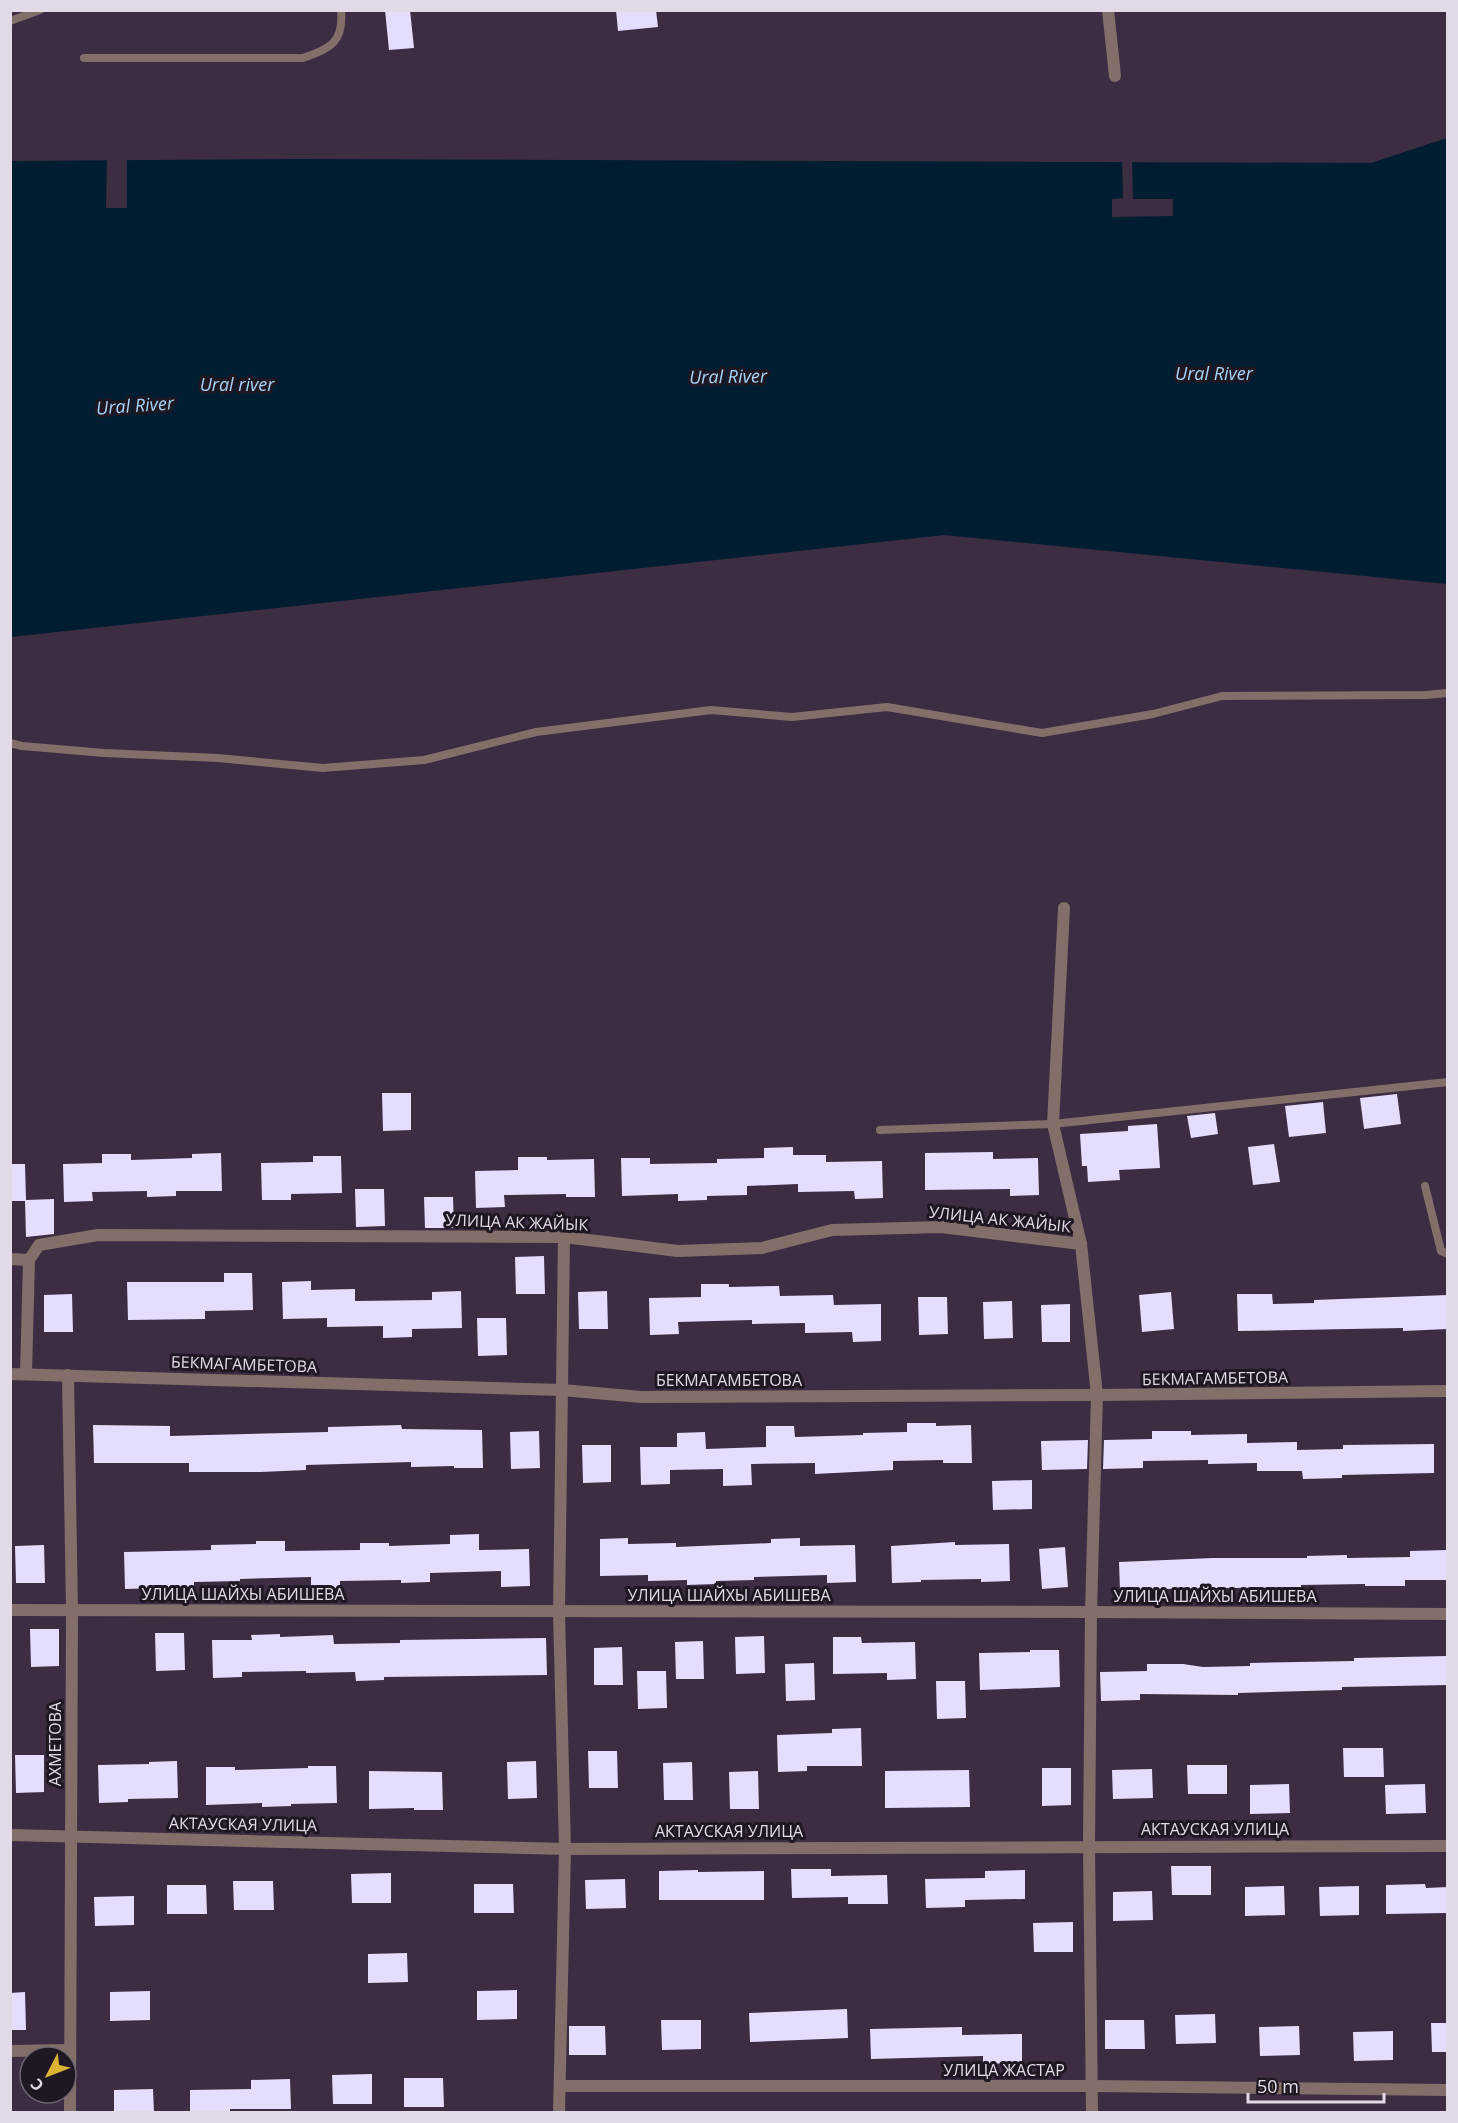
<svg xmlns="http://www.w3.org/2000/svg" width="1458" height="2123" viewBox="0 0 1458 2123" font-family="'Open Sans',sans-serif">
  <rect width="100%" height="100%" fill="#3c2d42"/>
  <path fill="#001d32" d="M1447,138V584L944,535L11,637L10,161L301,159L1371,163Z"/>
  <g fill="#3c2d42">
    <path d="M107,157H127V208H106Z"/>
    <path d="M1122,159H1132L1133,199H1173V216L1112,217V199L1123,198Z"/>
  </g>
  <g fill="#e6ddfd">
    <path d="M385,10H410L414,48L389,50Z"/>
    <path d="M616,10H656L658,27L618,31Z"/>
    <path d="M382,1093H411V1130L383,1131Z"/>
    <path d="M1397,1094L1401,1124L1364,1129L1360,1098Z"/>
    <path d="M1323,1102L1326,1133L1289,1137L1285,1106Z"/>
    <path d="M1215,1113L1218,1134L1191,1138L1187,1116Z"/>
    <path d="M1157,1124L1160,1168L1119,1170L1120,1180L1088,1182L1087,1166H1082L1080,1134L1128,1131V1126Z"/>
    <path d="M1274,1144L1280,1182L1253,1185L1248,1147Z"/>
    <path d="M793,1147V1155H826V1162L882,1161L883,1198L855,1199L854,1191L798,1192V1184L747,1186V1195L707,1196V1200L678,1201V1194L622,1196L621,1158H650V1164L717,1163V1159L764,1158V1148Z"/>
    <path d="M993,1152V1159L1038,1158L1039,1195L1010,1196V1189L925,1190V1153Z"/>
    <path d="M221,1153L222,1191H176V1196L147,1197V1191L92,1192L93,1201L64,1202L63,1164L102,1163V1154H131V1160L192,1158V1154Z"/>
    <path d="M313,1156H341L342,1193L291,1194V1200H262L261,1163L313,1162Z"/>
    <path d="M518,1157H547V1160L594,1159L595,1197H566V1194L504,1195L505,1207L476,1208L475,1171L518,1170Z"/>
    <path d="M10,1164H25L26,1200L54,1199V1234L26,1237L25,1201H10Z"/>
    <path d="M355,1189H384L385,1226L356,1227Z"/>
    <path d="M424,1197H453L454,1228H425Z"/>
    <path d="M544,1256L545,1294H516L515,1257Z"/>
    <path d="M224,1273H252L253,1310L205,1311V1319L128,1320L127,1282H224Z"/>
    <path d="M311,1281V1290L355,1289V1301L432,1300V1292L461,1291L462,1328L412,1329V1337L383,1338V1326L327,1327V1318L283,1319L282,1282Z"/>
    <path d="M701,1284H729V1287L779,1286L780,1296L833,1295L834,1305L881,1304V1341L853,1342L852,1332L805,1333V1323L752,1324V1320L678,1322L679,1334L650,1335L649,1298L701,1297Z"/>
    <path d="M607,1291L608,1329H579L578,1292Z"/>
    <path d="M1171,1292L1174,1329L1142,1332L1139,1295Z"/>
    <path d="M72,1294L73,1332H44V1295Z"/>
    <path d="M1237,1294H1272L1273,1304L1314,1303V1300L1448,1295V1329L1403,1331V1328L1238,1331Z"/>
    <path d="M918,1297H947L948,1334L919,1335Z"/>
    <path d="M1012,1301L1013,1338L984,1339L983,1302Z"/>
    <path d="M1070,1304V1342H1042L1041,1305Z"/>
    <path d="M477,1318H506L507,1355L478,1356Z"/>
    <path d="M907,1423H936V1426L971,1425L972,1463H943V1460L893,1461V1470L815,1474V1463L751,1464L752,1485L723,1486V1469L670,1470V1484L641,1485L640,1447H677V1433L705,1432L706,1449L766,1447V1426H794L795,1437L863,1435V1433L907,1432Z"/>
    <path d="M93,1425L170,1426V1436L328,1432V1427L401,1425L402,1429L482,1430L483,1468H454V1466L411,1467V1462L306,1465V1470L261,1472H189V1463H94Z"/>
    <path d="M539,1431L540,1468L511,1469L510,1432Z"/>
    <path d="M1152,1431H1191V1435L1247,1434V1443L1297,1442V1450L1343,1449V1445L1434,1444V1473L1342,1475V1478L1303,1479L1302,1471H1257V1463L1208,1464V1460L1143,1461V1468L1103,1469L1104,1440L1152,1439Z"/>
    <path d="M1088,1440L1087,1469L1042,1470L1041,1441Z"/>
    <path d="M582,1445H611V1482L583,1483Z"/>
    <path d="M1032,1480V1509L993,1510L992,1481Z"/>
    <path d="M479,1534V1550L529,1549L530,1586L501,1587V1571L430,1573V1582L401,1583V1580L340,1581V1588H311V1577L240,1579V1581L194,1582V1587L125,1589L124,1552L211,1550V1545L256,1544V1541H285V1551L360,1550V1543H389V1546L450,1544V1535Z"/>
    <path d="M628,1538V1544L676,1543V1547L771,1543V1539L800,1538V1546L855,1545L856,1582L827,1583V1575L754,1577V1580L716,1581V1584L687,1585V1580L648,1581V1575L600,1576V1539Z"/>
    <path d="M955,1542V1545L1009,1544L1010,1581L981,1582V1579L921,1580V1582L892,1583L891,1546Z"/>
    <path d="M44,1545L45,1583H16L15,1546Z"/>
    <path d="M1065,1547L1068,1587L1042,1589L1039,1549Z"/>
    <path d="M1448,1550V1580H1405V1586H1365V1584L1301,1585V1587L1159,1589V1590L1120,1591L1119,1562L1213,1558H1307V1556L1347,1555V1558L1410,1557V1551Z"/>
    <path d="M30,1629H59V1666L31,1667Z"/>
    <path d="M155,1633H184L185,1670L156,1671Z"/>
    <path d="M280,1634V1637L333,1635L334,1644L400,1643V1640L546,1638L547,1675L384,1677V1680L356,1681L355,1672L306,1673V1671L242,1672V1677L213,1678L212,1640H252L251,1635Z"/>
    <path d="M764,1636L765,1673L736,1674L735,1637Z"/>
    <path d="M833,1637H861L862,1643L915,1642L916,1679L887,1680V1673L833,1674Z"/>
    <path d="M703,1641L704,1679H676L675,1642Z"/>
    <path d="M622,1647L623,1685H594V1648Z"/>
    <path d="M1030,1650H1059L1060,1687L980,1690L979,1653L1030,1652Z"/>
    <path d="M1448,1656V1685L1342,1687V1690L1238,1693V1695L1140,1694V1700L1101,1701L1100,1672L1147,1671V1664H1183L1203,1667L1250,1666V1663L1354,1661V1658Z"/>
    <path d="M814,1663L815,1700L786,1701L785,1664Z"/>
    <path d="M637,1671H666L667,1708L638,1709Z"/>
    <path d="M936,1681H965L966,1718L937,1719Z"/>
    <path d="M861,1728L862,1766H807V1771L778,1772L777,1735L832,1733V1729Z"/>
    <path d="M1343,1748H1383L1384,1777H1344Z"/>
    <path d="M588,1751H617L618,1788H589Z"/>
    <path d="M15,1755H44V1792L16,1793Z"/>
    <path d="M177,1761L178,1798L128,1799V1802L99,1803L98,1765L149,1764V1762Z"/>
    <path d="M536,1761L537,1798L508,1799L507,1762Z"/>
    <path d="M692,1762L693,1800H664L663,1763Z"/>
    <path d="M1187,1765H1227V1794H1188Z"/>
    <path d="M308,1766H336L337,1803L291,1804V1806L262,1807V1803L206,1805V1767H235V1770L308,1768Z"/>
    <path d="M1042,1768H1071V1805L1042,1806Z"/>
    <path d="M1152,1769L1153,1798L1113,1799L1112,1770Z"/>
    <path d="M969,1770L970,1807L885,1808V1771Z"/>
    <path d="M369,1771L442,1772L443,1810H414V1808L369,1809Z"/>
    <path d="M758,1771L759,1809H730L729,1772Z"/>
    <path d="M1289,1784L1290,1813L1250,1814V1785Z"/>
    <path d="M1425,1784L1426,1813L1386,1814L1385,1785Z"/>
    <path d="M1171,1866H1211V1895H1172Z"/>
    <path d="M791,1869H831V1876L887,1875L888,1904H848V1897L792,1898Z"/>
    <path d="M698,1870V1872L764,1871V1900H659V1871Z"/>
    <path d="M1025,1870V1899L965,1900V1907L926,1908L925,1879L985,1878V1871Z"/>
    <path d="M391,1873V1903H352L351,1874Z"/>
    <path d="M625,1879L626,1908L586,1909L585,1880Z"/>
    <path d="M233,1881H273L274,1910H234Z"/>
    <path d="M474,1884H513L514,1913H474Z"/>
    <path d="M1425,1884L1426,1888L1448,1887V1913L1386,1914V1885Z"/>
    <path d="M167,1885H206L207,1914H167Z"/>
    <path d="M1284,1886L1285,1915L1245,1916V1887Z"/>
    <path d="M1359,1886V1915L1320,1916L1319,1887Z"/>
    <path d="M1152,1891L1153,1920L1113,1921V1892Z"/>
    <path d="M134,1896V1925L95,1926L94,1897Z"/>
    <path d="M1073,1922V1952H1034L1033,1923Z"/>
    <path d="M407,1953L408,1982L368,1983V1954Z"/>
    <path d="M517,1990V2019L477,2020V1991Z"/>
    <path d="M150,1991V2020L110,2021V1992Z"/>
    <path d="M25,1992L26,2030H10V1993Z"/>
    <path d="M847,2009L848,2038L750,2042L749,2013Z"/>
    <path d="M1215,2014L1216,2043L1176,2044L1175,2015Z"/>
    <path d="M661,2020H701V2049L662,2050Z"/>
    <path d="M1105,2020H1144L1145,2049H1105Z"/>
    <path d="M1431,2023H1448V2052H1432Z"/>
    <path d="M569,2026H605L606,2055H569Z"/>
    <path d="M1299,2026L1300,2055L1260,2056L1259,2027Z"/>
    <path d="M962,2027V2035L1022,2034V2063L983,2064V2056L871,2059L870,2029Z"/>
    <path d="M1393,2031V2060L1354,2061L1353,2032Z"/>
    <path d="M372,2074V2104H333L332,2075Z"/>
    <path d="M404,2078H443L444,2107H404Z"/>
    <path d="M290,2079L291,2109H230V2112H190V2090L251,2089V2080Z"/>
    <path d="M153,2089L154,2112H114V2090Z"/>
  </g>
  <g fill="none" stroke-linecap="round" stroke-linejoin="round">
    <g stroke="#826f6a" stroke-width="8">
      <path d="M10,21L40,10"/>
      <path d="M84,58H303C330,48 344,43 341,10"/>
      <path d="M10,743L22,746L104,753L218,758L323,768L424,760L536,732L711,710L792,717L887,707L1042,733L1153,714L1222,696L1425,695L1448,693"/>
      <path d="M880,1130L1053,1124L1448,1082"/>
      <path d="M1425,1186L1441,1251L1448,1254"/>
    </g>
    <g stroke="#826f6a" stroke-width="12">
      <path d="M1108,10L1115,76"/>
      <path d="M1064,908L1053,1124L1081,1244L1097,1395L1091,1612L1089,1846L1092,2112"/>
      <path d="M10,1259L29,1260"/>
      <path d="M10,1374L562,1390L641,1397L1097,1395L1448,1391"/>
      <path d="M26,1374L29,1260L39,1245L98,1235L564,1237L678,1251L762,1248L832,1230L941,1227L1081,1244"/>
      <path d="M68,1375L72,1610L70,2112"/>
      <path d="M10,1610L1091,1612L1448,1614"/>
      <path d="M10,1835L565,1849L1448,1846"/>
      <path d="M10,2051L69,2050"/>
      <path d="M561,2086H1092L1448,2090"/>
      <path d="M559,2112L565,1849L559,1612L564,1237"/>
    </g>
  </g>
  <g text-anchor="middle" stroke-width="6" stroke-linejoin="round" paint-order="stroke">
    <g font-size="16" fill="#e3dae8" stroke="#1f1822">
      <text transform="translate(1000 1219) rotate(6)" y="6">УЛИЦА АК ЖАЙЫК</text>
      <text transform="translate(517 1222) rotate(2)" y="6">УЛИЦА АК ЖАЙЫК</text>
      <text transform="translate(244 1364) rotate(2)" y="6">БЕКМАГАМБЕТОВА</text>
      <text transform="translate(1215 1378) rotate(-1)" y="6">БЕКМАГАМБЕТОВА</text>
      <text x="729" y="1386">БЕКМАГАМБЕТОВА</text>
      <text x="243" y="1600">УЛИЦА ШАЙХЫ АБИШЕВА</text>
      <text x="729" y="1601">УЛИЦА ШАЙХЫ АБИШЕВА</text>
      <text x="1215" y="1602">УЛИЦА ШАЙХЫ АБИШЕВА</text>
      <text transform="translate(55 1744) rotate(-90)" y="6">АХМЕТОВА</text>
      <text transform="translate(243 1824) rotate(1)" y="6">АКТАУСКАЯ УЛИЦА</text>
      <text x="1215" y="1835">АКТАУСКАЯ УЛИЦА</text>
      <text x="729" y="1837">АКТАУСКАЯ УЛИЦА</text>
      <text x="1004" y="2076">УЛИЦА ЖАСТАР</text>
    </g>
    <g font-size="18" font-style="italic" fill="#a8d4f8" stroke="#1f1822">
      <text x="1214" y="380">Ural River</text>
      <text transform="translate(728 377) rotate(-1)" y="6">Ural River</text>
      <text x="237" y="391">Ural river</text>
      <text transform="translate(135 406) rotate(-4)" y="6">Ural River</text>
    </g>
  </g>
  <rect width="1458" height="2123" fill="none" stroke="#e3dae8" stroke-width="24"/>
  <g transform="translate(48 2075) rotate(228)"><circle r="28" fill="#1f1822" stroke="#6d6671" stroke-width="1.5"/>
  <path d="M0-4.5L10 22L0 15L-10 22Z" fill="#dcb233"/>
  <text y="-9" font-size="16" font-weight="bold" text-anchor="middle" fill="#e3dae8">С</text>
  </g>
  <path d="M1248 2093v9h136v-9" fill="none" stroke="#e3dae8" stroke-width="3"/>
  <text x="1257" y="2093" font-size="18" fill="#e3dae8" stroke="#1f1822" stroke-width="4.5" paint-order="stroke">50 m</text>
</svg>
